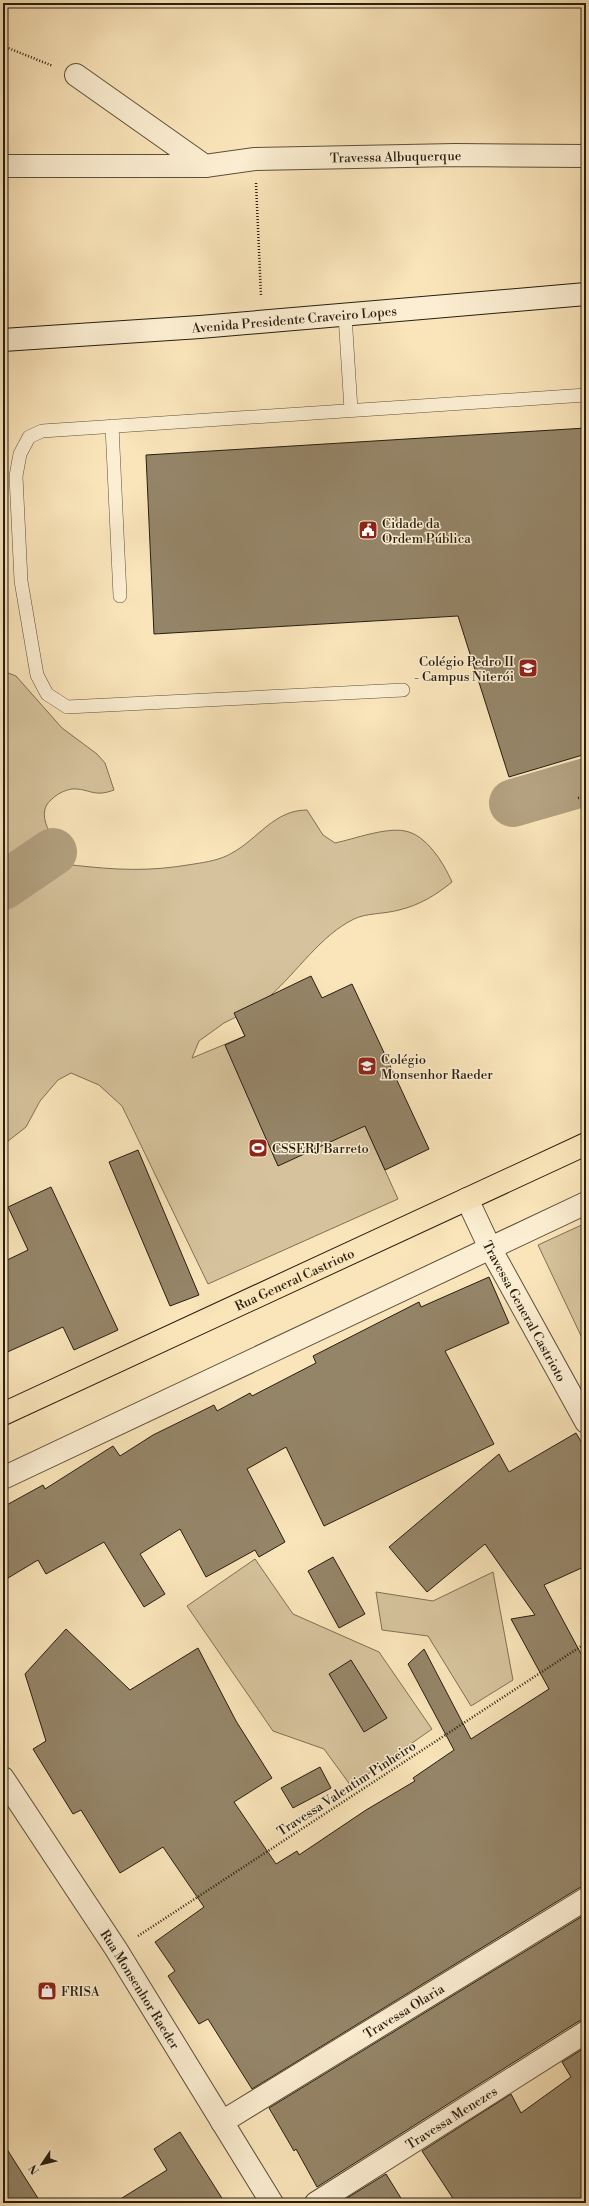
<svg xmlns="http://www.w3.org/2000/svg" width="589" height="2206" viewBox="0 0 589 2206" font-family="'Libre Bodoni',serif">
  <rect width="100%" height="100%" fill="#fae5ba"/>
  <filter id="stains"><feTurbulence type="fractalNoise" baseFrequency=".005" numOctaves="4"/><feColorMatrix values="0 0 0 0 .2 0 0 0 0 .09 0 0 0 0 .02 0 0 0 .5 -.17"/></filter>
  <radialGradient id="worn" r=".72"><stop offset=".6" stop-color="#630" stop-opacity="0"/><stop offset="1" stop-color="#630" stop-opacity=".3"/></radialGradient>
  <g fill="#d6c39d" stroke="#7f7056" fill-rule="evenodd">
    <path d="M3,671L16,676L62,728L97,754L105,763L114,790C93,798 89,788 72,789C65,790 57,794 52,799C30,816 61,849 72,865C116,870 149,872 194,864C207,862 220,860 232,853C258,839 274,810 307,810L323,835L335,843C354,839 386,827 405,831C427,835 444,864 452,882C436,895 420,905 399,910C385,914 366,913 354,919C321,935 297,972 270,996L365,1126L398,1199L208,1284L122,1106L99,1085L71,1073L58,1080L40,1101L26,1127L3,1145ZM236,1017L245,1036L192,1058L199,1041L224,1023Z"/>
    <path d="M586,1223V1339L583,1340L538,1245Z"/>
    <path d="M255,1559L293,1614L379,1652L432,1729L351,1786L324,1749L273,1731L187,1606Z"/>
    <path d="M493,1572L513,1680L471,1706L428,1636L382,1630L376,1592L433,1601Z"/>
  </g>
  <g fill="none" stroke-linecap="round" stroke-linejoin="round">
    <g stroke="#b3a180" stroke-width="48">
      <path d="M513,803L586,782"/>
      <path d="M3,886L53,852"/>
    </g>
  </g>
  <g fill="#958568" stroke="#281e10">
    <path d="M586,428V754L509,777L458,616L154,634L146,455Z"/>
    <path d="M311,976L322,998L352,984L429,1149L385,1170L365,1126L278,1166L225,1045L245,1036L234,1013Z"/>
    <path d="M138,1150L199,1295L170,1306L109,1162Z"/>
    <path d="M51,1187L118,1330L74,1350L63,1327L3,1354V1262L28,1250L8,1207Z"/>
    <path d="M489,1277L509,1323L445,1351L494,1444L324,1526L286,1447L247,1469L285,1542L259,1557L255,1550L206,1577L180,1529L140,1554L165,1594L144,1607L104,1542L46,1574L38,1560L3,1581V1507L43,1485L45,1489L113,1446L120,1456L153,1435L214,1405L217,1411L250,1393L252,1396L316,1363L313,1356L419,1302L421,1307Z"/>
    <path d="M576,1433L586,1450V1566L544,1585L586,1663V1887L579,1888L252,2089L208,2019L199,2024L168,1976L175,1971L155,1942L204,1907L163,1847L120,1873L81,1810L73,1814L33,1749L46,1741L25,1674L66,1629L130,1690L198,1648L236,1721L272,1778L234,1802L276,1864L297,1851L299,1855L366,1810L415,1781L413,1778L454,1750L408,1664L424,1649L471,1739L549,1689L511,1619L535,1615L485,1544L427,1592L389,1547L499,1454L509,1472Z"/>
    <path d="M333,1557L365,1614L339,1628L308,1571Z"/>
    <path d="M351,1660L387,1718L364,1732L329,1674Z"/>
    <path d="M320,1767L331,1788L293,1808L281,1788Z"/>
    <path d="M586,1914V2020L579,2021L317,2187L296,2149L294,2151L269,2108Z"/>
    <path d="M586,2047V2203H456L422,2151L511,2094L521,2113L571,2077L562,2062Z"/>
    <path d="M180,2132L225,2203H114L167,2170L154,2149Z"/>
    <path d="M3,2143L41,2203H3Z"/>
    <path d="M386,2174L404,2203H339Z"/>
  </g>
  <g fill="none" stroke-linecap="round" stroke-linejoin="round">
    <defs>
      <g id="service">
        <path d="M345,315L351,410"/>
        <path d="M112,426L120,596"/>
        <path d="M403,690L67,707L47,694L37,675L21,581L16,476L20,454L29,437L42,431L586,395"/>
      </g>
      <g id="minor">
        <path id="s1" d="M76,75L205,166L255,159L455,155L586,156"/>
        <path d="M3,166H205"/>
        <path id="s2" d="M467,1199L490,1248L586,1422"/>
        <path d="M3,1478L586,1203"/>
        <path id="s3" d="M3,1778L116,1949L272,2203"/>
        <path id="s4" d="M222,2122L586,1899"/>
        <path id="s5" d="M316,2203L586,2032"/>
      </g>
      <g id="secondary">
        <path id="s6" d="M3,340L200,327L586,294"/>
      </g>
      <g id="primary">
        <path id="s7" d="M3,1414L586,1144"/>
      </g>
    </defs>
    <use href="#service" stroke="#5c503a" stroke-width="14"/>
    <use href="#minor" stroke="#5c503a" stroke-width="24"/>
    <use href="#secondary" stroke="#281e10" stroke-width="24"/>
    <use href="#primary" stroke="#281e10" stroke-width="24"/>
    <g stroke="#281e10" stroke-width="2.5" stroke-dasharray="1 2" stroke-linecap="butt">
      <path d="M3,46L53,66"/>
      <path d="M256,183L261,296"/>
      <path d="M578,798L586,796"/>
      <path d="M138,1936L586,1643"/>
    </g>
    <use href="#service" stroke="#fceed2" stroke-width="13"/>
    <use href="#minor" stroke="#fceed2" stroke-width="22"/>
    <use href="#secondary" stroke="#fceed2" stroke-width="22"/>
    <use href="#primary" stroke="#fae5ba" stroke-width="22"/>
  </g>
  <defs>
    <symbol id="civic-square" viewBox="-11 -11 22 22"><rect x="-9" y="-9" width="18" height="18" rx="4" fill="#8f2418" stroke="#fceed2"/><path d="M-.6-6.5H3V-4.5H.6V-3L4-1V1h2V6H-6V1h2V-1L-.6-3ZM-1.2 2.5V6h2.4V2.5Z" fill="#fff"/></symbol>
    <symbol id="school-square" viewBox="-11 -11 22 22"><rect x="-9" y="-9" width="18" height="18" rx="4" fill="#8f2418" stroke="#fceed2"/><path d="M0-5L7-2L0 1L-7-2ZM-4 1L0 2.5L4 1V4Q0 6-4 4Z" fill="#fff"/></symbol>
    <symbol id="stadium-square" viewBox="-11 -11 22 22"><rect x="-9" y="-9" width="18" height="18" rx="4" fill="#8f2418" stroke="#fceed2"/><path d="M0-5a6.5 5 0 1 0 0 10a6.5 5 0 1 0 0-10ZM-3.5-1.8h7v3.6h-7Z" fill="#fff"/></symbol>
    <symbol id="shop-square" viewBox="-11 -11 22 22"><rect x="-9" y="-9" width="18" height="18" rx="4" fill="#8f2418" stroke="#fceed2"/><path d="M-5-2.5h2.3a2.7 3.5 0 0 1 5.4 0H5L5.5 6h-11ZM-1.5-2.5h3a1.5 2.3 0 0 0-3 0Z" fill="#fff"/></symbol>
  </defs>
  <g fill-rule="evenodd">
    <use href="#civic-square" x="357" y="519" width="22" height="22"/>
    <use href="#school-square" x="517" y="657" width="22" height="22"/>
    <use href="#school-square" x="356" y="1055" width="22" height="22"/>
    <use href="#stadium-square" x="247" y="1137" width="22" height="22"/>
    <use href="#shop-square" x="36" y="1980" width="22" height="22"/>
  </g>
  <g text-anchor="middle" stroke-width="3" stroke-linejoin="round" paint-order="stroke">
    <g font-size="13" fill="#281e10" stroke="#fceed2">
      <text dy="5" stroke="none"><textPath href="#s1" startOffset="349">Travessa Albuquerque</textPath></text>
      <text dy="5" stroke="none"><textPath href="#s6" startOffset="292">Avenida Presidente Craveiro Lopes</textPath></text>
      <text dy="5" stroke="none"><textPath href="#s7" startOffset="321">Rua General Castrioto</textPath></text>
      <text dy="5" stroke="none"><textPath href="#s2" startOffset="126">Travessa General Castrioto</textPath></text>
      <text transform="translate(346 1788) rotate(-33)" y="5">Travessa Valentim Pinheiro</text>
      <text dy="5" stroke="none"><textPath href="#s3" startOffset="252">Rua Monsenhor Raeder</textPath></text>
      <text dy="5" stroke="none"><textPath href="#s4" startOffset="213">Travessa Olaria</textPath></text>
      <text dy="5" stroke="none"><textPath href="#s5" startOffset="160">Travessa Menezes</textPath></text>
    </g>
    <g font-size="13" fill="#281e10" stroke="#fceed2" text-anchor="start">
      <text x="382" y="528">Cidade da<tspan x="382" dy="15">Ordem Pública</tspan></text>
      <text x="514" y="666" text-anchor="end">Colégio Pedro II<tspan x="514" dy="15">- Campus Niterói</tspan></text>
      <text x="381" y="1064">Colégio<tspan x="381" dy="15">Monsenhor Raeder</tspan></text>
      <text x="272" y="1153">CSSERJ Barreto</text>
      <text x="61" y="1996">FRISA</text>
    </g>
  </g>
  <rect width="589" height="2206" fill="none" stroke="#fae5ba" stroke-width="16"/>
  <rect x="4" y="4" width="581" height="2198" fill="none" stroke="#281e10" stroke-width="2"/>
  <rect x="8" y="8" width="573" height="2190" fill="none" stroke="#281e10"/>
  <g transform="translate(42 2164) rotate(235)" stroke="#fceed2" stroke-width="3" paint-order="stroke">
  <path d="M0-3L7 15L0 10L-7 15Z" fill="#281e10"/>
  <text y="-6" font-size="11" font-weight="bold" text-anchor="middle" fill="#281e10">N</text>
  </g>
  <rect width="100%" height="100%" filter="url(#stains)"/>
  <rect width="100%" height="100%" fill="url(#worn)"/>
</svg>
